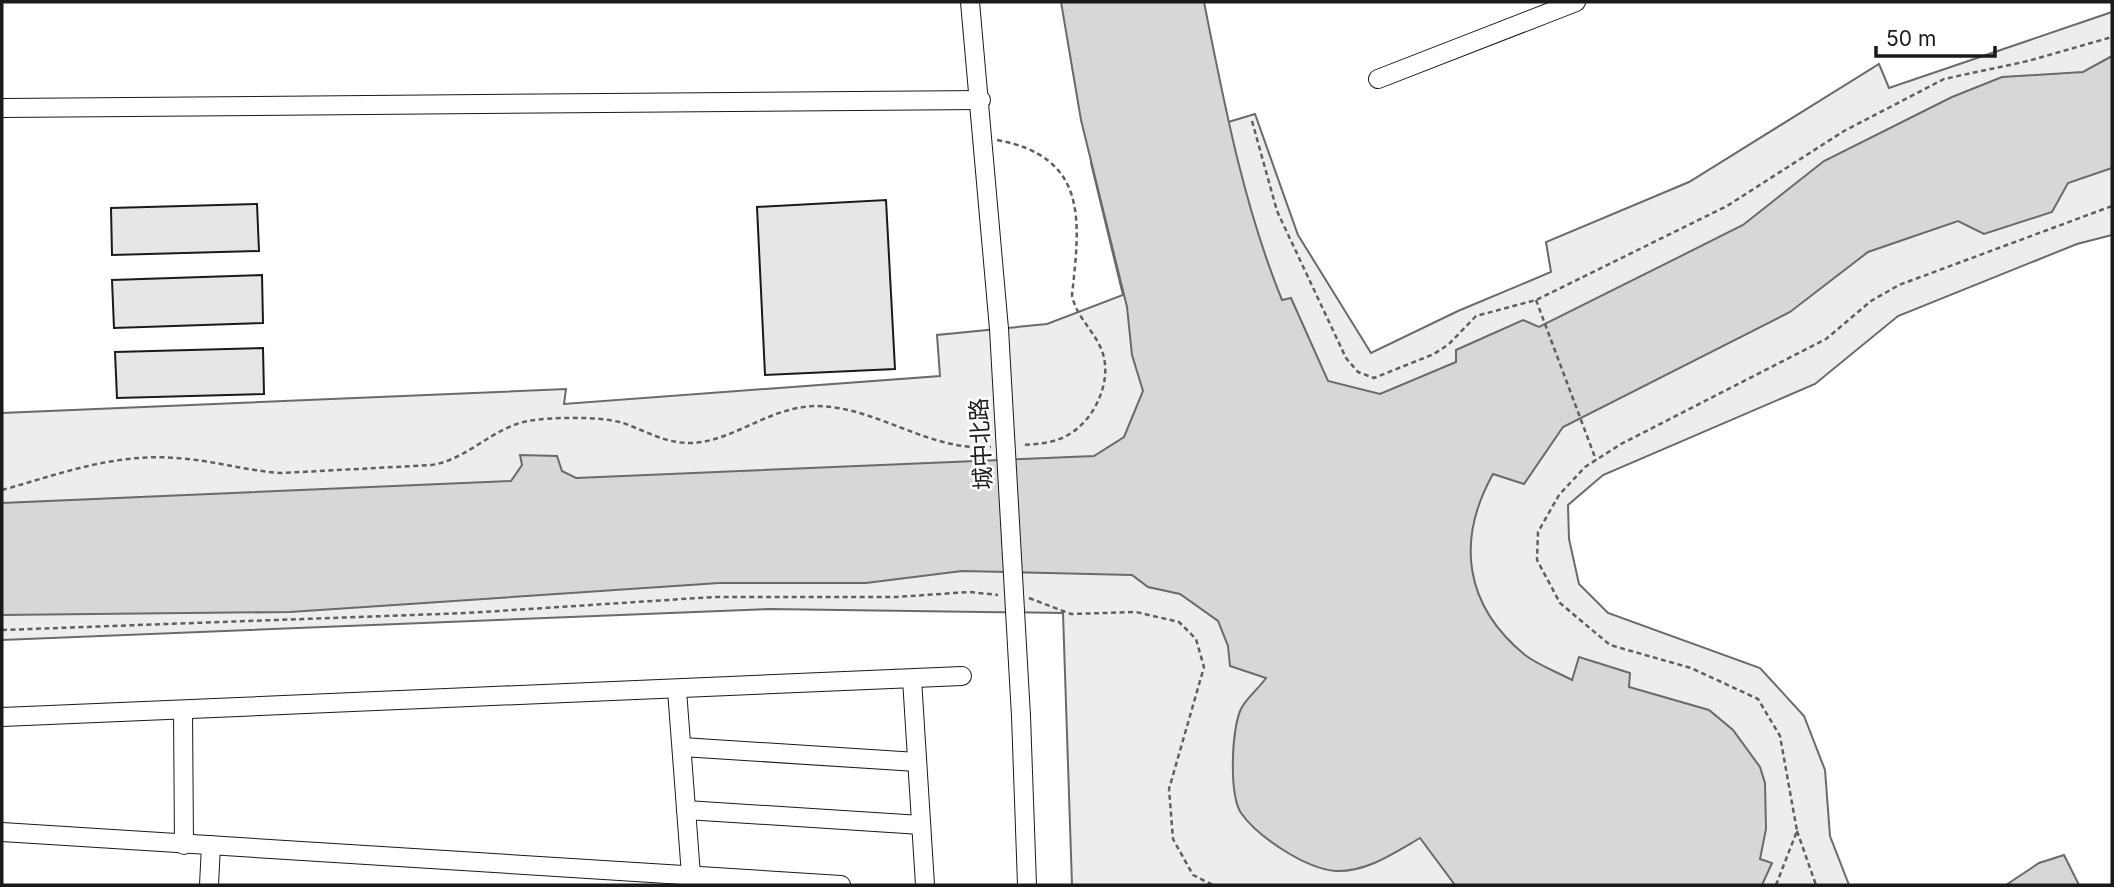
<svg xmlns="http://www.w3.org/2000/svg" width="2114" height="887" viewBox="0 0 2114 887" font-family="Inter,'Noto Sans SC',sans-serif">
  <rect width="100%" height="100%" fill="#fff"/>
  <path fill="#ededed" stroke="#6a6a6a" stroke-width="2" d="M2112,12V235L2077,244L1898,316L1815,384L1603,475L1568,505L1569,539L1579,584L1608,613L1760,668L1804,716L1825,770L1830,836L1849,885H1072L1063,613L769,609L2,640V413L566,389L564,404L940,376L937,335L1047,324L1123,295L1091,163L1255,114L1298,235L1371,353L1458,311L1551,272L1546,242L1689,182L1879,64L1889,88Z"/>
  <g fill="#d7d7d7" stroke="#6a6a6a" stroke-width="2">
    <path d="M1061,2H1204C1224,102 1243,204 1282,300L1291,298L1328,381L1380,394L1456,362V350L1523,320L1539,327L1743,225L1824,161L1952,97L2002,77L2083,72L2112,56V168L2068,183L2052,212L1984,234L1958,221L1868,252L1790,312L1563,427L1524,484L1493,474C1456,540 1464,605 1525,655C1538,665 1557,672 1572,680L1579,657L1630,673L1629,687L1709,710L1733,730L1760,767L1765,783L1766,829L1760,859L1772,863L1762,885H1455L1420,838C1394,853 1367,872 1336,871C1306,869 1258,837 1241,813C1229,794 1231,726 1242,707C1248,697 1259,688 1266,678L1230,666L1228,646L1218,621L1180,594L1148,587L1132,575L962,571L866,583H719L290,612L2,615V503L511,481L522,465L520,455L557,456L562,471L576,478L1094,456L1124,437L1143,391L1132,355L1127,307L1081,120Z"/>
    <path d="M2064,855L2079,885H2006L2039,863Z"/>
  </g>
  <g fill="#e6e6e6" stroke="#1a1a1a" stroke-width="2">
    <path d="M886,200L895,369L765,375L757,207Z"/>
    <path d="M257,204L259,251L112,255L111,208Z"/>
    <path d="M262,275L263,323L114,328L112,280Z"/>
    <path d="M263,348L264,394L117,398L115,352Z"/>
  </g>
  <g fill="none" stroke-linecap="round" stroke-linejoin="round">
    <defs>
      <g id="minor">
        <path d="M970,2L999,329"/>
        <path d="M1378,79L1576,2"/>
        <path d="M2,108L981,100"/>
        <path d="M912,679L925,885"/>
        <path d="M677,690L691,875"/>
        <path d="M183,710L184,845"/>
        <path d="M1021,716L1027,885"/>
        <path d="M2,717L962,676"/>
        <path d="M682,747L917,762"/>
        <path d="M686,810L921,825"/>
        <path d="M2,832L841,885"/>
        <path d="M209,885L211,845"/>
      </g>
    </defs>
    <use href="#minor" stroke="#1a1a1a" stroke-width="20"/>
    <g stroke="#5f5f5f" stroke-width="2.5" stroke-dasharray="5 3.5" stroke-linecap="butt">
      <path d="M1252,121L1277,211L1346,358L1358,372L1374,378L1434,354L1449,344L1476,316L1536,300L1727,206L1844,131L1944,79L2028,61L2112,37"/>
      <path d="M997,140C1089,157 1080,221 1072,295C1076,317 1094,330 1102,351C1113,380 1095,420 1068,435C1054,443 1038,444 1022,445"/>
      <path d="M1536,300L1596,460"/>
      <path d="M2,490C60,474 114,453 176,458C212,460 246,471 282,473L432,465C468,459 492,428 528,421C551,417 600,416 623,423C646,431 665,443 689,443C732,443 767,407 816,406C876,406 929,452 991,447"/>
      <path d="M1029,598L1071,614L1136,612L1179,622L1196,639L1204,667L1169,789L1173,839L1193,875L1213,885"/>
      <path d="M2,630L467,613L714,597H896L969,592L998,595"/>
      <path d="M1797,831L1816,885"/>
      <path d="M1776,885L1797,831L1780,736L1758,699L1691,668L1610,645L1560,603L1537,560L1538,532L1559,495L1585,467L1621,444L1826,339L1871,301L1899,285L2112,206"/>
    </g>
    <use href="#minor" stroke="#fff" stroke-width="18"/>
    <defs>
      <path id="minor-bridge" d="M999,329L1021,716"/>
    </defs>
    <use href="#minor-bridge" stroke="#1a1a1a" stroke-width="20" stroke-linecap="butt"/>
    <use href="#minor-bridge" stroke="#fff" stroke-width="18"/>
  </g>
  <g text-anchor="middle" stroke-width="5" stroke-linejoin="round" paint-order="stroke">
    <g font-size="23" fill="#1a1a1a" stroke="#fff">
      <text transform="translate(981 444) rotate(-93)" y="8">城中北路</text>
    </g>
  </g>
  <rect width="2114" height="887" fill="none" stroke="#1a1a1a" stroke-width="7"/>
  <path d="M1876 46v10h119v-10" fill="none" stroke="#1a1a1a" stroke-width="3.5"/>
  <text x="1886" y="46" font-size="21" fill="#1a1a1a" stroke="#ffffff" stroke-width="5" paint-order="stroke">50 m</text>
</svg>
